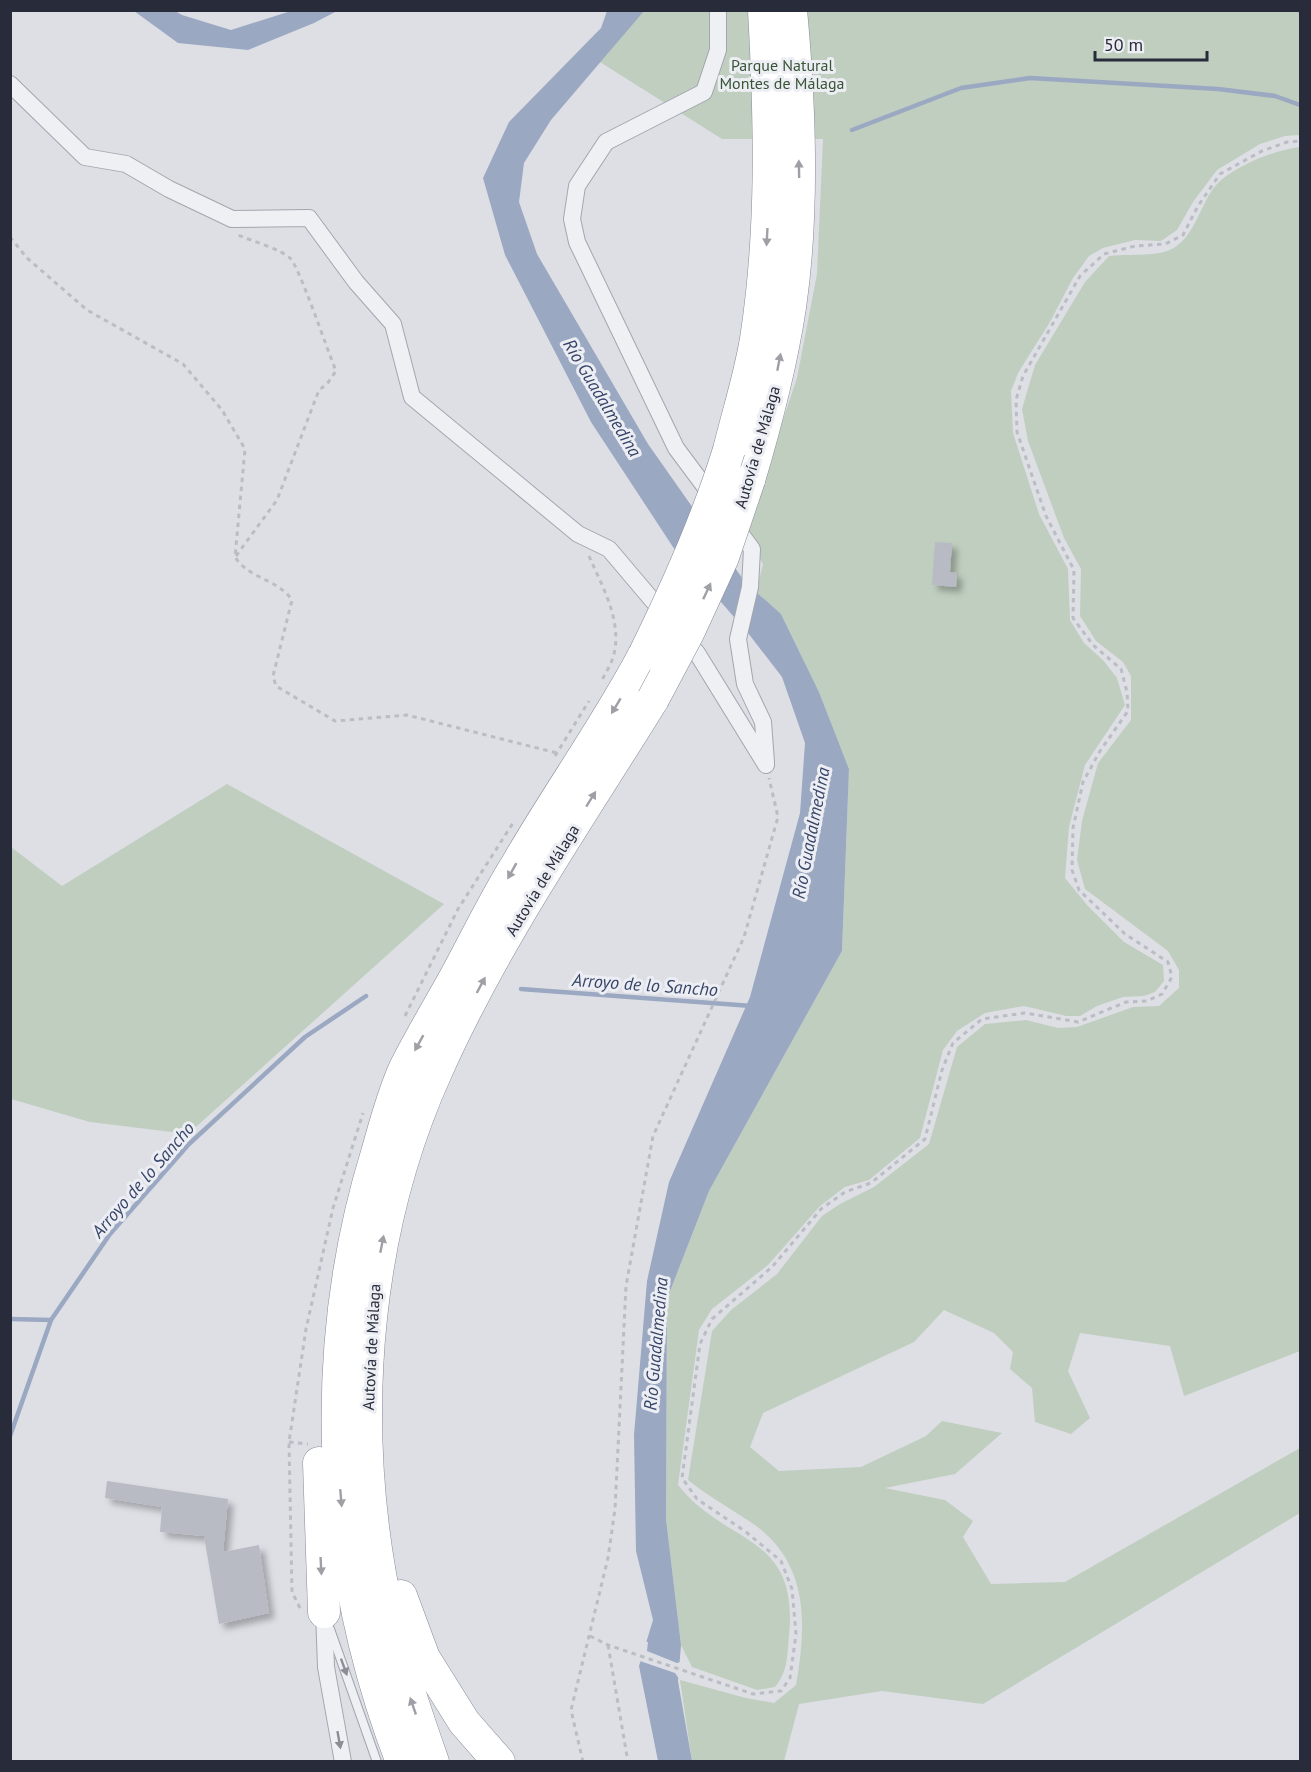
<svg xmlns="http://www.w3.org/2000/svg" width="1311" height="1772" viewBox="0 0 1311 1772" font-family="'PT Sans',sans-serif">
  <defs>
    <filter id="shadow"><feDropShadow dx="5.5" dy="5.5" stdDeviation="3" flood-color="#0004"/></filter>
  </defs>
  <rect width="100%" height="100%" fill="#dddfe5"/>
  <g fill="#c0cebf">
    <path d="M624,11H1300V135L1285,136L1260,144L1217,170L1193,202L1177,230L1161,241L1135,240L1103,248L1089,256L1073,278L1050,322L1018,373L1011,391L1013,433L1039,514L1068,569L1070,620L1084,643L1103,660L1117,678L1125,705L1085,765L1069,827L1065,878L1087,905L1124,942L1163,965L1164,981L1155,992L1144,996L1123,997L1097,1006L1080,1016H1066L1024,1006L985,1013L957,1031L943,1050L920,1138L869,1180L845,1187L820,1206L768,1265L712,1309L699,1330L678,1485C727,1547 799,1532 789,1636C787,1655 788,1672 775,1687L757,1690L692,1667L681,1645L666,1519L667,1299L709,1191L842,951L849,769L819,692L781,614L756,592L763,564L745,533L797,378L817,274L823,139H722L592,57Z"/>
    <path d="M1300,147V1351L1184,1396L1170,1346L1080,1333L1068,1371L1090,1418L1071,1434L1035,1422L1032,1388L1010,1369L1013,1352L994,1333L944,1310L914,1342L763,1413L750,1447L779,1471L861,1467L926,1436L942,1421L1002,1433L955,1474L885,1488L945,1500L973,1521L963,1537L991,1584L1065,1582L1300,1448V1513L983,1704L882,1691L799,1704L784,1761H692L680,1680L746,1698L774,1703L796,1685C807,1623 809,1560 749,1521C728,1507 708,1496 688,1480L712,1331L731,1310L777,1274L822,1216L840,1204L874,1187L929,1144L957,1047L985,1024L1026,1020L1058,1028L1077,1027L1133,1007L1159,1006L1179,988V970L1168,951L1085,889L1077,860L1082,821L1098,763L1131,720V676L1123,662L1096,641L1080,616L1081,569L1064,538L1028,441L1022,409L1035,365L1085,282L1109,256C1125,254 1150,256 1164,252C1197,243 1198,201 1220,181C1240,164 1275,150 1300,147Z"/>
    <path d="M227,784L444,904L188,1134L90,1122L11,1099V847L62,886Z"/>
  </g>
  <g fill="#9ba8c2">
    <path d="M134,11H175L182,15L231,30L291,11H337L314,23L248,50L178,43Z"/>
    <path d="M607,11H644L551,120L524,163L519,202L537,254L648,444L745,582L781,614L819,692L849,769L842,951L709,1191L667,1299L666,1519L681,1645L678,1681L692,1761H658L639,1666L653,1620L636,1551L634,1435L647,1281L669,1182L750,997L800,813L805,743L782,677L748,633L673,547L591,422L505,255L483,178L509,122L601,28Z"/>
  </g>
  <path fill="#dddfe5" d="M643,1641L648,1642L647,1651L677,1663L683,1661L680,1680L675,1673L637,1660Z"/>
  <g fill="none" stroke-linecap="round" stroke-linejoin="round">
    <g stroke="#9ba8c2" stroke-width="4.5">
      <path d="M852,130L961,88L1030,78L1218,89L1275,96L1300,105"/>
      <path d="M521,989L752,1006"/>
      <path d="M10,1319L51,1320"/>
      <path d="M10,1436L51,1320L110,1234L189,1144L305,1037L366,996"/>
    </g>
  </g>
  <g fill="#b8bac4" filter="url(#shadow)">
    <path d="M935,542L952,543L950,572L957,573L956,587L932,585Z"/>
    <path d="M107,1481L228,1499L223,1552L259,1545L269,1613L219,1624L204,1536L160,1532L162,1507L105,1498Z"/>
  </g>
  <g fill="none" stroke-linecap="round" stroke-linejoin="round">
    <defs>
      <path id="lane" d="M330,1629L377,1762"/>
      <g id="street">
        <path d="M10,84L85,157L126,164L169,189L232,219L309,218L356,282L393,324L412,397L578,534L609,549L697,653L766,765"/>
        <path d="M714,499L676,448L577,242L572,219L577,186L606,142L704,92L718,50V10"/>
        <path d="M732,522L752,549L750,587L738,639L745,684L763,722L766,762"/>
        <path d="M324,1612L326,1667L343,1762"/>
      </g>
      <g id="highway">
        <path d="M729,450C738,413 750,376 756,339C773,229 770,120 764,10"/>
        <path d="M749,480C766,423 781,366 790,307C804,212 800,106 791,10"/>
        <path d="M319,1463L324,1612"/>
        <path d="M401,1596L424,1658L464,1722L499,1762"/>
        <path d="M402,1762C327,1568 316,1351 377,1153C385,1125 393,1094 405,1068C421,1036 440,1005 457,974C477,937 495,899 517,864C558,793 606,727 644,655"/>
        <path d="M433,1762C411,1700 391,1639 380,1574C351,1407 366,1226 437,1070C495,940 578,820 653,699"/>
      </g>
    </defs>
    <use href="#lane" stroke="#a3a6ae" stroke-width="10"/>
    <use href="#street" stroke="#a3a6ae" stroke-width="18"/>
    <use href="#highway" stroke="#868b9a" stroke-width="33"/>
    <g stroke="#bbbdc4" stroke-width="3" stroke-dasharray="4.5 4.5" stroke-linecap="butt">
      <path d="M1297,10L1300,13"/>
      <path d="M10,237L27,258L87,310L183,364L222,410L245,449L235,557C249,579 278,579 292,600L273,676L276,686L335,721L407,715L557,753"/>
      <path d="M236,556L277,500L319,390L327,384L336,371C328,352 299,266 290,258C280,249 252,241 238,235"/>
      <path d="M589,556C602,586 622,620 614,654C612,663 606,672 602,680"/>
      <path d="M555,756L589,701"/>
      <path d="M405,1016L458,909L513,823"/>
      <path d="M289,1442L308,1444"/>
      <path d="M300,1608L292,1592L289,1442L306,1329L333,1208L363,1113"/>
      <path d="M590,1636L608,1645L753,1694L781,1691L790,1678L796,1634L792,1589L781,1561L746,1532L697,1499L682,1478L700,1344L712,1319L772,1267L821,1209L845,1192L871,1183L925,1139L942,1070L953,1043L982,1019L1025,1013L1078,1022L1126,1002L1147,1001L1162,994L1172,977L1168,962L1125,934L1079,890L1072,870L1073,828L1083,782L1100,751L1128,711L1127,692L1121,669L1093,645L1073,618L1074,570L1046,516L1017,432L1016,400L1023,376L1080,276L1104,254L1135,246L1165,244L1183,235L1198,206L1220,174L1262,151L1287,142L1300,141"/>
      <path d="M608,1645L628,1762"/>
      <path d="M583,1762L571,1710L608,1558L615,1509L626,1286L653,1136L744,937L778,817L769,778"/>
    </g>
    <use href="#lane" stroke="#eff0f4" stroke-width="8"/>
    <use href="#street" stroke="#eff0f4" stroke-width="16"/>
    <use href="#highway" stroke="#fff" stroke-width="32"/>
    <defs>
      <g id="highway-bridge">
        <path d="M644,655C677,588 707,521 729,450"/>
        <path d="M653,699L688,633L723,557L749,480"/>
      </g>
    </defs>
    <use href="#highway-bridge" stroke="#868b9a" stroke-width="33" stroke-linecap="butt"/>
    <use href="#highway-bridge" stroke="#fff" stroke-width="32"/>
  </g>
  <defs><path id="oneway-solid" d="M-6-.8H1V-3.2L6.5 0L1 3.2V.8H-6Z" transform="scale(1.5)"/></defs>
  <g fill="#9ea0a6">
    <use href="#oneway-solid" transform="translate(799 169) rotate(-91)"/>
    <use href="#oneway-solid" transform="translate(767 237) rotate(93)"/>
    <use href="#oneway-solid" transform="translate(779 362) rotate(-79)"/>
    <use href="#oneway-solid" transform="translate(707 591) rotate(-65)"/>
    <use href="#oneway-solid" transform="translate(616 706) rotate(121)"/>
    <use href="#oneway-solid" transform="translate(591 799) rotate(-58)"/>
    <use href="#oneway-solid" transform="translate(512 871) rotate(119)"/>
    <use href="#oneway-solid" transform="translate(481 985) rotate(-62)"/>
    <use href="#oneway-solid" transform="translate(419 1043) rotate(119)"/>
    <use href="#oneway-solid" transform="translate(382 1244) rotate(-79)"/>
    <use href="#oneway-solid" transform="translate(341 1498) rotate(85)"/>
    <use href="#oneway-solid" transform="translate(321 1566) rotate(87)"/>
    <use href="#oneway-solid" transform="translate(413 1706) rotate(-109)"/>
  </g>
  <g fill="#8c8e97">
    <use href="#oneway-solid" transform="translate(344 1667) rotate(70)"/>
    <use href="#oneway-solid" transform="translate(339 1740) rotate(80)"/>
  </g>
  <g text-anchor="middle" stroke-width="6" stroke-linejoin="round" paint-order="stroke">
    <g font-size="16" fill="#385437" stroke="#eceef3">
      <text x="782" y="71">Parque Natural<tspan x="782" dy="18">Montes de Málaga</tspan></text>
    </g>
    <g font-size="16" fill="#282c3a" stroke="#eceef3">
      <text transform="translate(757 447) rotate(-74)" y="6">Autovía de Málaga</text>
      <text transform="translate(542 880) rotate(-59)" y="6">Autovía de Málaga</text>
      <text transform="translate(371 1347) rotate(-87)" y="6">Autovía de Málaga</text>
    </g>
    <g font-size="18" font-style="italic" fill="#374569" stroke="#eceef3">
      <text transform="translate(602 398) rotate(59)" y="6">Río Guadalmedina</text>
      <text transform="translate(811 833) rotate(-79)" y="6">Río Guadalmedina</text>
      <text transform="translate(645 985) rotate(4)" y="6">Arroyo de lo Sancho</text>
      <text transform="translate(143 1180) rotate(-49)" y="6">Arroyo de lo Sancho</text>
      <text transform="translate(656 1344) rotate(-85)" y="6">Río Guadalmedina</text>
    </g>
  </g>
  <rect width="1311" height="1772" fill="none" stroke="#282c3a" stroke-width="24"/>
  <path d="M1095 51v9h112v-9" fill="none" stroke="#282c3a" stroke-width="3"/>
  <text x="1104" y="51" font-size="18" fill="#282c3a" stroke="#eceef3" stroke-width="4.5" paint-order="stroke">50 m</text>
</svg>
